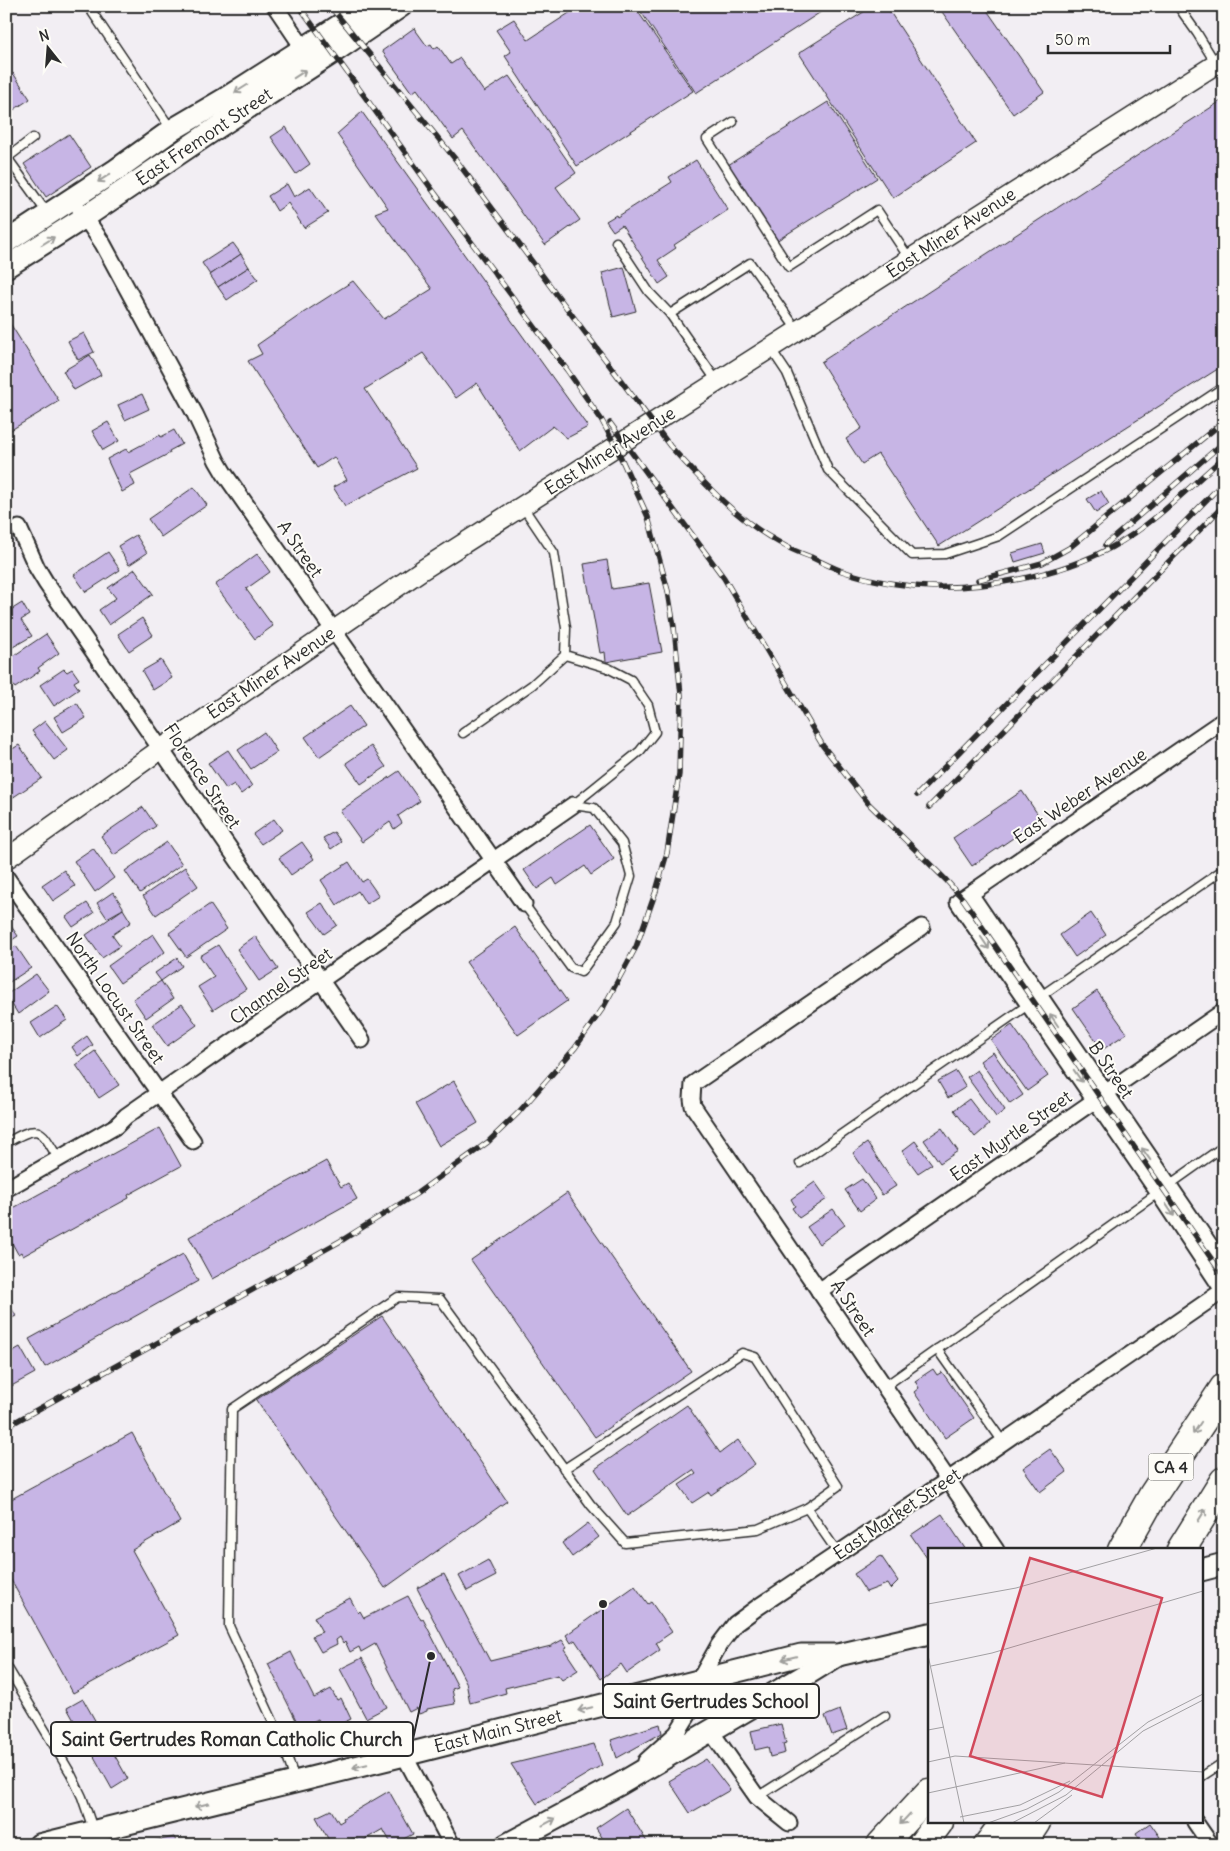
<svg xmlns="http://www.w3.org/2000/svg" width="1230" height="1851" viewBox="0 0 1230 1851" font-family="Delius,sans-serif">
  <rect width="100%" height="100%" fill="#f2eef3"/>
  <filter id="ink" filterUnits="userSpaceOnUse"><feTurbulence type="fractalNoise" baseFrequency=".02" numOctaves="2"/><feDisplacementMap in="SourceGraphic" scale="10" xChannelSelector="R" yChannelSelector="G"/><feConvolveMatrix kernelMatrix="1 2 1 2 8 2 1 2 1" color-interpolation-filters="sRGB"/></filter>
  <g filter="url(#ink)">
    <g fill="#c7b5e5" stroke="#2b2b2b">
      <path d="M580,6H634L693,91L577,166L505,56L511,52L496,30L514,19L528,40Z"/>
      <path d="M637,6H830L696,93Z"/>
      <path d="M873,6H886L976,143L893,198L799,53Z"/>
      <path d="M938,6H984L1044,92L1013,114Z"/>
      <path d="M414,28L427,46L431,44L434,49L438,46L451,64L460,58L484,92L509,76L576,173L556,187L580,220L545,245L463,131L453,139L417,89L412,93L382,51Z"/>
      <path d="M13,73L30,99L6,115V77Z"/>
      <path d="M1224,99V365L939,546L878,454L862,464L846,439L862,428L821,362Z"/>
      <path d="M828,102L877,178L776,241L728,165Z"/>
      <path d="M362,112L588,427L567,438L553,426L520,451L477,383L456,398L423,353L365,389L417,468L345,506L333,487L347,480L334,457L317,468L248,361L262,354L257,345L303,313L353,281L384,319L432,289L375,213L388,208L337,134Z"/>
      <path d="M286,127L310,164L296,174L271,137Z"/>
      <path d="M69,134L91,167L46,197L24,164Z"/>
      <path d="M696,160L728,210L674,245L676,248L658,260L669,277L659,284L622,225L613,231L606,221L616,215L617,217L672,182L669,177Z"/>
      <path d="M287,184L294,197L310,187L328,213L304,228L288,203L277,211L268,196Z"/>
      <path d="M233,243L241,254L210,275L202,263Z"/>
      <path d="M241,254L249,267L218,287L210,275Z"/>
      <path d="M249,267L258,279L227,300L218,287Z"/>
      <path d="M624,267L636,311L613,317L602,273Z"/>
      <path d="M6,317L59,401L6,433Z"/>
      <path d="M84,333L94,352L78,360L68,341Z"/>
      <path d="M90,355L101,375L74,390L63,371Z"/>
      <path d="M142,394L149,409L125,420L118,405Z"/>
      <path d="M108,422L119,441L103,450L92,431Z"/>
      <path d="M174,430L182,444L169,451L170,453L130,474L135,485L122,492L107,459L126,449L128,452L160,435L161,437Z"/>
      <path d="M194,487L207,505L161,537L148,519Z"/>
      <path d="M1101,491L1109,504L1096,513L1087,499Z"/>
      <path d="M136,535L147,553L129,565L118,546Z"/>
      <path d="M1042,544L1045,553L1015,562L1012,553Z"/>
      <path d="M108,552L120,570L86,592L74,575Z"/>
      <path d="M257,554L270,572L246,589L273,626L255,639L215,585Z"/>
      <path d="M607,560L612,589L649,583L662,652L606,662L605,652L600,653L584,564Z"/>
      <path d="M135,569L153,594L109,625L99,610L116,598L108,588Z"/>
      <path d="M22,603L29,615L21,620L32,636L6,651V613Z"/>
      <path d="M142,618L153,635L129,651L118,634Z"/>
      <path d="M46,634L59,653L38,668L40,671L15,688L6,676V661Z"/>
      <path d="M161,660L172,678L153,690L142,671Z"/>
      <path d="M64,669L67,672L72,669L79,679L74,682L79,689L54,706L40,685Z"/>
      <path d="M77,703L86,718L63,732L54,717Z"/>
      <path d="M350,706L364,726L319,757L305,737Z"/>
      <path d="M45,721L68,750L54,760L32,731Z"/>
      <path d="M264,732L277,752L251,769L238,750Z"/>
      <path d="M19,745L42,778L6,802V753Z"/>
      <path d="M371,746L386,767L361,784L346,763Z"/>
      <path d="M228,750L252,786L241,794L234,784L226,789L208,763Z"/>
      <path d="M399,771L420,801L398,816L402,823L394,829L390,822L362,842L340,811Z"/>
      <path d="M1022,791L1041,819L972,866L953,838Z"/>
      <path d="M143,807L156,826L114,855L101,836Z"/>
      <path d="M274,819L282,830L261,844L253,834Z"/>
      <path d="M590,825L614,859L591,875L585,866L557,885L553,878L537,889L524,870Z"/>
      <path d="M334,832L341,842L331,849L323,838Z"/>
      <path d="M167,842L182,864L140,893L125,871Z"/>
      <path d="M302,842L314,859L291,875L279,858Z"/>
      <path d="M93,848L114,878L95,892L74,861Z"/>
      <path d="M349,862L362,882L367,879L379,896L366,904L358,891L337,905L321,880Z"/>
      <path d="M185,867L198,886L156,915L143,896Z"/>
      <path d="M64,870L75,886L53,901L42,885Z"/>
      <path d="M113,892L123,907V909L107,918L97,903Z"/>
      <path d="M87,903L94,913L73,927L66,917Z"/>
      <path d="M322,903L337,925L324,934L308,912Z"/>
      <path d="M210,904L227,929L186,957L169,933Z"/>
      <path d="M123,909L131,922L112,935L120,946L102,958L86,935Z"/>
      <path d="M1091,913L1106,935L1075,957L1060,935Z"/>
      <path d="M6,919L18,936L6,944Z"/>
      <path d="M515,927L567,1001L518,1035L466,962Z"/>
      <path d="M153,934L165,952L120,983L108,966Z"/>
      <path d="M255,936L278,969L259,981L237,949Z"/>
      <path d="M218,945L246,989L213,1010L198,987L214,977L200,956Z"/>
      <path d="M16,946L31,968L8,983L6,980V952Z"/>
      <path d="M177,958L182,966L161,981L155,973Z"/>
      <path d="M36,974L49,991L18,1014L6,995Z"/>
      <path d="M161,981L173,999L146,1018L133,999Z"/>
      <path d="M1097,991L1127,1033L1102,1050L1073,1008Z"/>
      <path d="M182,1004L197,1025L167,1046L152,1025Z"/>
      <path d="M57,1006L67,1020L40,1038L31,1023Z"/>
      <path d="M1012,1025L1048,1076L1027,1091L991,1040Z"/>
      <path d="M87,1036L93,1045L78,1056L72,1047Z"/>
      <path d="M95,1051L119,1085L99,1098L76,1065Z"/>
      <path d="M993,1052L1023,1095L1010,1104L980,1061Z"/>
      <path d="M977,1070L1005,1110L996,1117L967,1077Z"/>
      <path d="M956,1071L966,1087L948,1098L938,1081Z"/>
      <path d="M454,1081L478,1123L439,1146L415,1104Z"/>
      <path d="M969,1099L989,1125L975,1137L954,1110Z"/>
      <path d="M160,1128L181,1166L128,1195L129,1198L23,1256L21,1252L18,1254L6,1232V1212Z"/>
      <path d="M942,1128L958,1151L940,1163L924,1140Z"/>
      <path d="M915,1141L932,1164L918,1173L902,1151Z"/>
      <path d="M867,1143L896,1186L882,1195L853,1153Z"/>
      <path d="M326,1161L341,1187L348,1183L357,1199L212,1279L189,1237Z"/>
      <path d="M862,1179L876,1199L860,1211L845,1190Z"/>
      <path d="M815,1182L827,1199L799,1218L792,1208L795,1206L791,1199Z"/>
      <path d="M567,1193L691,1371L595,1437L471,1260Z"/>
      <path d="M833,1209L845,1225L819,1244L807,1227Z"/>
      <path d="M183,1254L198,1281L45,1367L29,1339Z"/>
      <path d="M6,1299L16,1316L6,1321Z"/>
      <path d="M382,1316L507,1501L385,1588L256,1400Z"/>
      <path d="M20,1347L35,1373L6,1389V1355Z"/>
      <path d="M933,1369L937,1375L942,1372L974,1418L945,1438L914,1392L919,1388L915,1381Z"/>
      <path d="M687,1405L720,1453L738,1440L755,1464L711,1495L709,1492L692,1503L679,1485L696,1474L693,1470L627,1516L595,1469Z"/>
      <path d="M132,1433L180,1522L132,1550L179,1635L73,1693L6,1571V1502Z"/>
      <path d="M1050,1449L1067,1472L1040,1492L1023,1468Z"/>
      <path d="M942,1514L966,1550H929V1561L911,1535Z"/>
      <path d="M588,1523L599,1537L572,1557L562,1543Z"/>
      <path d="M881,1556L898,1581L890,1589L887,1584L866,1592L854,1574Z"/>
      <path d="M488,1560L496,1576L467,1591L459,1576Z"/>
      <path d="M444,1574L490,1661L551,1646L562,1640L567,1647L564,1649L578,1670L562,1680L558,1675L505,1688L506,1693L470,1703L466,1682L417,1588Z"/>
      <path d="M635,1586L648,1604L651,1602L672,1632L656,1643L660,1650L627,1673L621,1664L601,1679L575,1640L571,1643L566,1635Z"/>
      <path d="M408,1596L421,1620L423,1619L458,1687L452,1689L455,1704L427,1709V1711L419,1714L417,1708L409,1712L375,1644L361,1652L359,1647L350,1652L345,1641L343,1643L340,1637L336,1640L337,1644L321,1652L312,1636L322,1632L314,1617L350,1598L358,1613L360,1611L364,1618Z"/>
      <path d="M291,1652L314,1698L331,1689L337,1700L341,1698L351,1719L324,1732L318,1719L300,1728L268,1664Z"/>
      <path d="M362,1658L387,1707L366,1718L340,1669Z"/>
      <path d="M83,1699L128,1779L112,1789L67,1708Z"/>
      <path d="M840,1710L847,1730L832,1735L825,1716Z"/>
      <path d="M660,1724L662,1733L617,1758L611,1740Z"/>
      <path d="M781,1724L786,1743L783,1744L785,1753L770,1757L768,1747L755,1750L751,1731Z"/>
      <path d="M594,1744L602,1765L537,1804L511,1764Z"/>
      <path d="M706,1759L730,1790L690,1813L669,1781Z"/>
      <path d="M389,1791L413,1834L392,1845L383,1829L359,1843L356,1838L331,1844L316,1817L331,1810L339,1823L344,1820L343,1818Z"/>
      <path d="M626,1808L649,1845H607L596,1828Z"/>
      <path d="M1150,1823L1160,1837L1148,1845H1143L1136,1833Z"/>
      <path d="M174,1837L178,1845H139Z"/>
    </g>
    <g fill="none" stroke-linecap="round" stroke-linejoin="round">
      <defs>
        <g id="service">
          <path d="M88,6L171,129"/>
          <path d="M1178,6L1197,33L1216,64"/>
          <path d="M733,122L707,139L789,267L877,210L909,258"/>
          <path d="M6,156L47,213"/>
          <path d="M7,158L33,138"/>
          <path d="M616,242L649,292L670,314"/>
          <path d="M771,349L787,373L828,470L912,555L945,554L999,536L1224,387"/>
          <path d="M718,383L670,314L750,263L797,330"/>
          <path d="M565,655L608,668L631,680L648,705L655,732L640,751L573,805"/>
          <path d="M463,733L532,685L565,655L566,628L554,553L523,507"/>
          <path d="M524,904L571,968L581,972L617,922L631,876L622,843L594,808L573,805"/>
          <path d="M6,1143C41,1123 40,1128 59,1160"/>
          <path d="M800,1163L1224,869"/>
          <path d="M937,1349L1003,1442"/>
          <path d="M884,1387L1224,1146"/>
          <path d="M564,1469L742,1353L755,1357L838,1486L807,1508"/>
          <path d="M6,1665L71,1774L82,1797L93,1829"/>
          <path d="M1201,1777L1224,1762"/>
          <path d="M295,1781L283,1743L229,1626L232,1409L398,1297L440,1299L591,1505L625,1543L758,1529L807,1508L838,1553"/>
          <path d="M757,1797L885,1716"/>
        </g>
        <g id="minor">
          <path d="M275,6L304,49"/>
          <path d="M80,210L103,244L195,414L217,461L224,473L524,904"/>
          <path d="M19,528L37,568L46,583L362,1040"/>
          <path d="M6,877L193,1141"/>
          <path d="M970,894L1224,1266"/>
          <path d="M922,927L693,1084L692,1099L693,1106L996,1550"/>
          <path d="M6,1189L116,1126L126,1116L159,1093L573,805"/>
          <path d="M1223,1290L1158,1192L958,902L1224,720"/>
          <path d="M819,1291L1224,1011"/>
          <path d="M710,1730L757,1797L789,1823"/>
          <path d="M404,1755L452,1845"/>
          <path d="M646,1761L677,1733L688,1715L700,1679L719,1645L735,1624L758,1607L948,1480L1224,1290"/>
          <path d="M1195,1822L1211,1845"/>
        </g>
        <path id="tertiary" d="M6,859L161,749L422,570L1224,59"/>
        <g id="secondary">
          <path d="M6,242L116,170L172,130L223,100L370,6"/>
          <path d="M6,267L85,217L218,127L332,53L401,6"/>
          <path d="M1201,1570L1224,1564"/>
          <path d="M39,1845L404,1755L801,1655H838L929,1634"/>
          <path d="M506,1845L620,1784L804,1676L838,1655"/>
        </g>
        <g id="motorway">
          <path d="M1122,1550L1153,1495L1224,1388"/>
          <path d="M1181,1550L1224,1481"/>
          <path d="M881,1845L929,1793"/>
          <path d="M922,1845L939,1822"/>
          <path d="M988,1845L1005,1822"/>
          <path d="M1021,1845L1036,1822"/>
        </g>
      </defs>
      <use href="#service" stroke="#2b2b2b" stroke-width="11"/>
      <use href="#minor" stroke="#2b2b2b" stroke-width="19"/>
      <use href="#tertiary" stroke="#2b2b2b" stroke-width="22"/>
      <use href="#secondary" stroke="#2b2b2b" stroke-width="25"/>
      <use href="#motorway" stroke="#2b2b2b" stroke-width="31"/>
      <use href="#service" stroke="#fdfcf7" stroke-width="8"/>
      <use href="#minor" stroke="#fdfcf7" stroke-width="15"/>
      <use href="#tertiary" stroke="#fdfcf7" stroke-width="19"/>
      <use href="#secondary" stroke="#fdfcf7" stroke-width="21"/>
      <use href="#motorway" stroke="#fdfcf7" stroke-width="28"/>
      <defs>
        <g id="rail">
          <path d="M330,6L456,160L670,446C703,482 737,520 780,543C789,549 800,553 811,557C821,562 831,567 842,571C900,591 960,591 1020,579C1053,572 1083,563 1112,547C1153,525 1188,488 1224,457"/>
          <path d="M610,423L724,578L823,746L868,803L946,880L963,899L1224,1277"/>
          <path d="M1105,545L1224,442"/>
          <path d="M978,580L1042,563L1069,548L1224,421"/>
          <path d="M917,795L1224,482"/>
          <path d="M929,807L1224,505"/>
          <path d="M6,1427L344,1239L416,1194L488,1142L518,1113L575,1048L603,1008L636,947L656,891L667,853L679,774L681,695L674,627L668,591L648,517L616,447L601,419L567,370L431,188L299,6"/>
        </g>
      </defs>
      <use href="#rail" stroke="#2b2b2b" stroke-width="5.5"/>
      <use href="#rail" stroke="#fdfcf7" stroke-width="4" stroke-dasharray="11" stroke-linecap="butt"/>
    </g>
    <defs><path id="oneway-shaft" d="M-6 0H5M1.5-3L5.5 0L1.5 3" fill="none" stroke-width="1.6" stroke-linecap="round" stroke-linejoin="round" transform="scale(1.25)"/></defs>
    <g stroke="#9e9e9b">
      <use href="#oneway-shaft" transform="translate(300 74) rotate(-33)"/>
      <use href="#oneway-shaft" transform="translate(241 89) rotate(148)"/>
      <use href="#oneway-shaft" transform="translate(104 178) rotate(147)"/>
      <use href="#oneway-shaft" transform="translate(48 241) rotate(-32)"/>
      <use href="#oneway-shaft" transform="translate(985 943) rotate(56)"/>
      <use href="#oneway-shaft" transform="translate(1054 1020) rotate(-124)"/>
      <use href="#oneway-shaft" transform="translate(1078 1076) rotate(55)"/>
      <use href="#oneway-shaft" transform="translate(1146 1154) rotate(-125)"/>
      <use href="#oneway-shaft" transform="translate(1170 1210) rotate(56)"/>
      <use href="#oneway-shaft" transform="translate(1197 1428) rotate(124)"/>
      <use href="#oneway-shaft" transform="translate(1202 1515) rotate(-58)"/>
      <use href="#oneway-shaft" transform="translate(789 1658) rotate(166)"/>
      <use href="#oneway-shaft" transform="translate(585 1709) rotate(166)"/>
      <use href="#oneway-shaft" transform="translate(360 1766) rotate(166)"/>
      <use href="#oneway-shaft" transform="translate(202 1805) rotate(166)"/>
      <use href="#oneway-shaft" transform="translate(905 1819) rotate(133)"/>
      <use href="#oneway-shaft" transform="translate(549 1822) rotate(-28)"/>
    </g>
  </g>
  <g text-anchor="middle" stroke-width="4" stroke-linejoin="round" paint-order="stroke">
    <rect fill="#fdfcf7" stroke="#6a6a68" stroke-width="1" x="1148.5" y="1453.5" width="45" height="27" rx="4"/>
    <g font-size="16" font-weight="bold" fill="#2b2b2b">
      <text x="1171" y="1473">CA 4</text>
    </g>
    <g font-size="18" fill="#2b2b2b" stroke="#fdfcf7">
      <text transform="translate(204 137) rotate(-34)" y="6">East Fremont Street</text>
      <text transform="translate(951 233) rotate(-33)" y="6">East Miner Avenue</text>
      <text transform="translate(610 451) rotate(-32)" y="6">East Miner Avenue</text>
      <text transform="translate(300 549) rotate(55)" y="6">A Street</text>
      <text transform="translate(271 673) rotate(-34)" y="6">East Miner Avenue</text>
      <text transform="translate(202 776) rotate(56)" y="6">Florence Street</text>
      <text transform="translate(1080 796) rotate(-34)" y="6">East Weber Avenue</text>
      <text transform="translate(281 986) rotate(-35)" y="6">Channel Street</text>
      <text transform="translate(115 998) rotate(55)" y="6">North Locust Street</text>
      <text transform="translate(1111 1070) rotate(56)" y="6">B Street</text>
      <text transform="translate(1011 1136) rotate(-35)" y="6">East Myrtle Street</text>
      <text transform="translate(853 1308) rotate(56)" y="6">A Street</text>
      <text transform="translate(897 1514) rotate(-34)" y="6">East Market Street</text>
      <text transform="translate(498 1731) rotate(-14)" y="6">East Main Street</text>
    </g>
  </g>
  <g transform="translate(928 1548)">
    <rect width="275" height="275" fill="#f2eef3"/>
    <path fill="none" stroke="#a2a0a3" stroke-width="1" d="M0,56L88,40L229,0M0,107L36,275M3,118L64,105L275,43M0,182L16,179M0,214L27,208L275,224M0,245L137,215M92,257L142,233M32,269L92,257M60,275L99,261L131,244L220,174L275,146M84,275L138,247L215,183L275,152M106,275L144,247"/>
    <path fill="#d1495b" fill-opacity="0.15" stroke="#d1495b" stroke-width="2.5" d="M102,10L234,50L174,249L42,208Z"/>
    <rect width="275" height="275" fill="none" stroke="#2b2b2b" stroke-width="2.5"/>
  </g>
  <path fill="none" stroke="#2b2b2b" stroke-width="2" d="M603 1604L603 1701M431 1656L413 1739"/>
  <g fill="#2b2b2b" stroke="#fdfcf7" stroke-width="2">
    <circle cx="603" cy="1604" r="5"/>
    <circle cx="431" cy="1656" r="5"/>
  </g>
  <g fill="#fdfcf7" stroke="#2b2b2b" stroke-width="2">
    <rect x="603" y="1684" width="216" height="34" rx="5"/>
    <rect x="51" y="1722" width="362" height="34" rx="5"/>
  </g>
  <g font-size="19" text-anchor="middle" font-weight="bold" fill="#2b2b2b">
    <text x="711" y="1708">Saint Gertrudes School</text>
    <text x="232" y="1746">Saint Gertrudes Roman Catholic Church</text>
  </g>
  <rect width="1230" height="1851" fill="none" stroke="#fdfcf7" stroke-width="25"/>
  <rect x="12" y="12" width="1205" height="1826" fill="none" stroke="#2b2b2b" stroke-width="2" filter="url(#ink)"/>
  <g transform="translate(48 48) rotate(343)" stroke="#fdfcf7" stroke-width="4" paint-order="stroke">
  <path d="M0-4L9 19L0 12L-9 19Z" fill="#2b2b2b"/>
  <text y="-8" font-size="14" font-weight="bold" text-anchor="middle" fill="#2b2b2b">N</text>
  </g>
  <path d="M1048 45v8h122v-8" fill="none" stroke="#2b2b2b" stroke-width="2.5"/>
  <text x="1055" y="45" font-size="15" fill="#2b2b2b" stroke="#fdfcf7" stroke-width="4" paint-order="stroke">50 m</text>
</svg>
